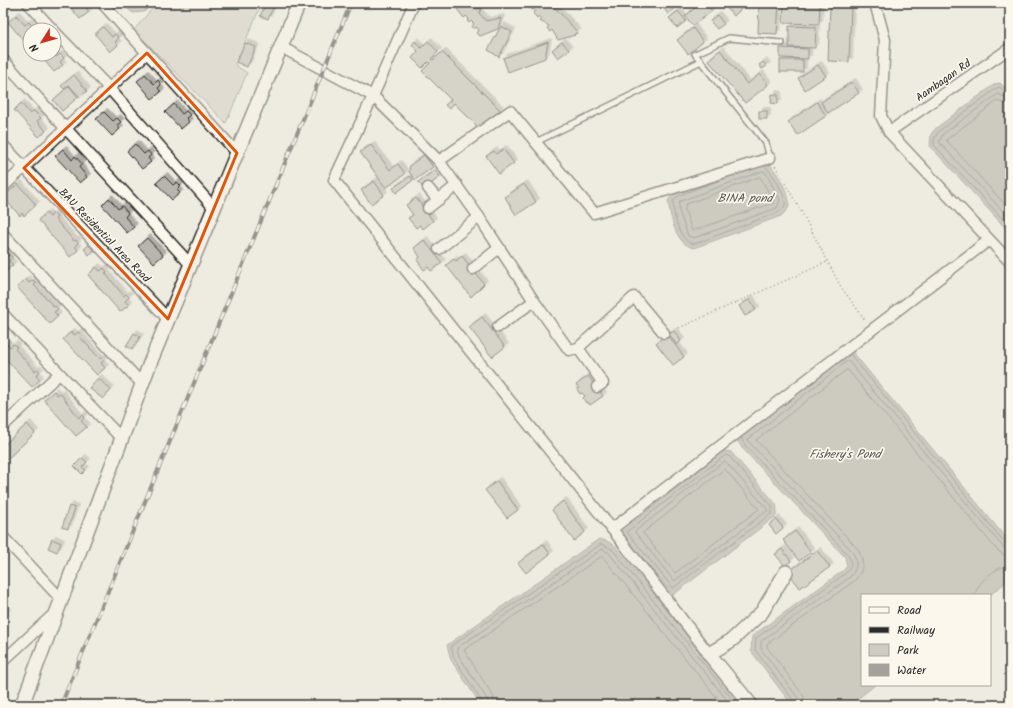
<svg xmlns="http://www.w3.org/2000/svg" width="1013" height="708" viewBox="0 0 1013 708" font-family="Kalam,sans-serif">
  <defs>
    <filter id="shadow"><feDropShadow dx="3.5" dy="-3.5" stdDeviation="0" flood-color="#0004"/></filter>
  </defs>
  <rect width="100%" height="100%" fill="#eeebe0"/>
  <filter id="ink" filterUnits="userSpaceOnUse"><feTurbulence type="fractalNoise" baseFrequency=".025" numOctaves="2"/><feDisplacementMap in="SourceGraphic" scale="8" xChannelSelector="R" yChannelSelector="G"/><feConvolveMatrix kernelMatrix="1 2 1 2 8 2 1 2 1" color-interpolation-filters="sRGB"/></filter>
  <g filter="url(#ink)">
    <path fill="#cecbc2" stroke="#7c7b76" d="M157,3H262L235,65L247,73L226,123L134,30Z"/>
    <g fill="#a4a29a" stroke="#74726e">
      <path d="M120,3H153L144,12L133,13Z"/>
      <path d="M1000,83L1010,92V233L930,146L931,134L936,128L995,84Z"/>
      <path d="M769,163C775,170 792,197 789,206C788,210 784,213 781,216L694,248C675,244 671,218 668,201L672,195Z"/>
      <path d="M851,350L1010,543V579L990,595H862V685H875L850,705H792L751,651L752,636L844,570L847,566L845,557L742,448L737,440L739,434Z"/>
      <path d="M727,451L731,452L776,504L777,510L776,516L673,595L621,532L722,452Z"/>
      <path d="M599,539L607,541L615,546L743,705H481L451,660L447,645Z"/>
    </g>
    <g fill="none" stroke-linecap="round" stroke-linejoin="round">
      <g stroke="#5b5b57" stroke-width="1">
        <path d="M1010,94L1006,93L1000,87L997,88L939,131C936,135 933,139 934,145L1010,227"/>
        <path d="M1010,99L998,94L943,134L939,142L1010,219"/>
        <path d="M1010,105L997,101L946,140L1010,210"/>
        <path d="M763,171L766,173L780,200L777,208L694,238L688,236L679,211V202Z"/>
        <path d="M728,177L680,195L673,201C673,215 679,242 694,244L779,212C781,210 784,208 785,205C787,198 771,168 764,166"/>
        <path d="M760,177L773,200V203L692,231L685,210V205Z"/>
        <path d="M850,354L1005,543L1010,545"/>
        <path d="M742,437V440L745,445L848,555C852,562 852,567 846,573L756,638L755,650L794,701L795,705"/>
        <path d="M726,455L729,456L772,506V513L673,588L627,532Z"/>
        <path d="M725,461L768,510L674,581L635,532Z"/>
        <path d="M725,469L759,509L675,573L643,533Z"/>
        <path d="M975,595C977,582 997,566 1010,565"/>
        <path d="M484,705L454,658L451,646L601,544L612,549L737,705"/>
        <path d="M489,705L487,699L459,656L457,648L602,549L609,553L731,705"/>
        <path d="M495,705L493,696L464,650L602,556L723,705"/>
        <path d="M800,705L798,698L761,649V641L850,577C858,568 858,561 852,551L747,440L847,361L849,362L1002,546L1010,550"/>
        <path d="M806,705L803,695L767,647V644L854,581C864,571 865,560 857,548L756,440L846,370H848L997,550L1004,555L1010,556"/>
      </g>
    </g>
    <g fill="#b8b5ae" stroke="#2b2b2b" filter="url(#shadow)">
      <path d="M67,3H88L90,5L86,8L89,12L80,19Z"/>
      <path d="M266,3H275L268,19L260,16Z"/>
      <path d="M455,3H475L476,9L482,8L479,13L486,21L501,18L498,29L480,36L477,33L479,30L476,27L474,29L472,26L474,24L471,21L469,23L467,21L469,19L466,16L464,18L457,9L458,6L456,8L453,6Z"/>
      <path d="M527,3H551L578,33L574,34L575,35L558,40L552,30L550,32L547,28L549,26L540,21L542,19L539,16L537,18L533,13L535,11L533,9L531,10L527,6L529,4Z"/>
      <path d="M660,3H680L681,4L668,14Z"/>
      <path d="M701,3H706L712,11L693,26L685,16Z"/>
      <path d="M722,3H747L734,16Z"/>
      <path d="M759,3H779L777,34L758,33Z"/>
      <path d="M784,3L820,4L819,24L783,23Z"/>
      <path d="M830,6H851L849,62L828,61Z"/>
      <path d="M678,11L686,21L677,28L669,18Z"/>
      <path d="M16,15L25,25L29,22L32,26L29,30L30,34L23,40L8,22Z"/>
      <path d="M717,15L724,24L717,29L710,21Z"/>
      <path d="M501,26L512,32L499,57L488,50Z"/>
      <path d="M789,26L816,27L815,48L789,47Z"/>
      <path d="M103,27L112,37L115,34L119,38L115,42L118,45L110,52L95,34Z"/>
      <path d="M693,28L703,42L688,54L677,40Z"/>
      <path d="M415,41L421,48L428,41L438,52L431,59L433,60L442,52L500,110L481,130L454,103L449,109L445,105L451,100L422,71L430,63L428,62L422,68L412,58L418,51L412,45Z"/>
      <path d="M548,42L545,58L508,72L503,58Z"/>
      <path d="M562,42L569,50L558,58L552,50Z"/>
      <path d="M245,43L256,47L247,67L236,62Z"/>
      <path d="M780,48L808,49V59L780,58Z"/>
      <path d="M720,50L747,84L760,74L768,85L745,103L708,60Z"/>
      <path d="M39,54H54L56,57L60,54L64,58L60,62L63,65L54,72Z"/>
      <rect x="780" y="60" width="23" height="12"/>
      <path d="M763,62L767,66L762,69L759,65Z"/>
      <path d="M818,65L826,76L805,90L798,78Z"/>
      <path d="M145,74L154,84L158,80L161,85L158,88L161,92L152,99L137,81Z"/>
      <path d="M74,75L87,91L80,97L69,85L64,89L61,86Z"/>
      <path d="M852,82L859,93L828,113L821,102Z"/>
      <path d="M69,86L78,97L62,111L53,100Z"/>
      <path d="M772,94L778,95V104L771,103Z"/>
      <path d="M817,102L826,116L798,135L788,122Z"/>
      <path d="M21,103L30,114L34,111L41,118L37,121L46,131L39,137L14,110Z"/>
      <path d="M174,104L182,114L186,111L190,115L186,118L189,122L181,129L165,112Z"/>
      <rect x="759" y="111" width="8" height="8"/>
      <path d="M104,112L113,121L117,118L121,122L117,125L120,129L112,136L96,119Z"/>
      <path d="M135,144L144,154L148,151L151,155L148,158L151,162L142,169L127,151Z"/>
      <path d="M371,145L390,170L398,164L405,174L386,188L360,152Z"/>
      <path d="M63,149L72,160L75,156L82,164L79,167L87,177L80,183L55,156Z"/>
      <path d="M503,149L514,163L499,174L486,156L494,151L496,154Z"/>
      <path d="M424,155L433,167L415,180L409,172L410,165Z"/>
      <path d="M435,170L440,177L424,189L418,182Z"/>
      <path d="M164,176L173,185L177,182L181,186L177,190L180,193L172,200L156,183Z"/>
      <path d="M410,176L413,180L396,193L393,188Z"/>
      <path d="M374,181L384,195L371,204L361,190Z"/>
      <path d="M18,184L36,205L24,216L22,213L20,216L3,197Z"/>
      <path d="M524,184L536,202L516,215L505,197Z"/>
      <path d="M109,198L118,209L122,206L128,213L125,217L134,227L127,233L102,205Z"/>
      <path d="M416,198L433,221L423,229L420,225L416,228L408,218L413,215L406,205Z"/>
      <path d="M46,213L50,217L53,213L57,217L55,219L74,241L76,240L78,243L75,246L78,250L70,257L38,220Z"/>
      <path d="M147,238L163,255L154,263L138,246Z"/>
      <path d="M424,240L442,263L431,271L428,267L424,270L417,260L420,257L414,248Z"/>
      <path d="M89,245L94,251L89,255L84,249Z"/>
      <path d="M3,251L8,256L10,255L12,258L9,261L13,265L4,273Z"/>
      <path d="M462,256L484,284L471,297L446,265L454,259L456,261Z"/>
      <path d="M96,267L100,271L104,268L107,272L105,273L124,296L126,294L129,297L125,301L129,305L120,312L88,275Z"/>
      <path d="M26,279L29,283L33,280L36,283L34,285L54,307L55,306L58,309L54,312L58,316L50,324L17,287Z"/>
      <path d="M750,299L756,310L745,316L739,306Z"/>
      <path d="M482,317L505,347L492,357L469,327Z"/>
      <path d="M674,331L681,341L677,345L669,334Z"/>
      <path d="M71,332L75,335L78,332L81,335L80,337L100,359L102,357L104,360L101,363L105,368L97,375L63,339Z"/>
      <path d="M134,333L140,337L132,349L126,346Z"/>
      <path d="M667,334L684,357L673,365L656,343Z"/>
      <path d="M6,343L10,347L14,344L17,347L15,349L35,371L37,369L40,372L36,375L40,380L32,387L3,356V347Z"/>
      <path d="M588,376L603,396L590,405L588,402L586,403L583,398L585,396L582,393L580,394L577,389L579,388L576,385Z"/>
      <path d="M98,378L111,390L103,399L89,388Z"/>
      <path d="M54,391L57,395L60,393L79,418L82,415L85,417L81,421L87,427L76,436L44,400Z"/>
      <path d="M27,424L35,433L3,463V446Z"/>
      <path d="M82,458L87,462L82,467L86,470L82,474L74,466Z"/>
      <path d="M497,481L518,510L507,518L485,490Z"/>
      <path d="M563,501L585,532L574,541L552,510Z"/>
      <path d="M69,506L75,508L68,529L62,527Z"/>
      <path d="M776,519L783,528L776,534L769,525Z"/>
      <path d="M795,531L811,552L799,561L783,540Z"/>
      <path d="M52,539L61,543L57,552L48,548Z"/>
      <path d="M543,544L550,554L526,573L518,563Z"/>
      <path d="M782,549L791,561L785,566L775,554Z"/>
      <path d="M817,551L830,567L800,588L788,572Z"/>
      <path d="M4,608L8,612L4,616L6,618L3,621Z"/>
    </g>
    <g fill="none" stroke-linecap="round" stroke-linejoin="round">
      <defs>
        <g id="service">
          <path d="M536,142L701,61"/>
          <path d="M770,158L766,143L695,54L729,38L782,43"/>
        </g>
        <g id="minor">
          <path d="M28,3L53,30"/>
          <path d="M102,3L147,53"/>
          <path d="M414,3L373,96L334,180L612,529L709,654"/>
          <path d="M875,3L885,40L881,116L889,132L1010,262"/>
          <path d="M54,31L109,88L214,208"/>
          <path d="M281,47L373,96L439,161L479,217L534,301L569,350L578,348L634,297L664,333"/>
          <path d="M3,60L191,265"/>
          <path d="M889,132L1010,48"/>
          <path d="M3,145L168,319"/>
          <path d="M439,161L510,111L594,213L770,158"/>
          <path d="M3,187L147,53L237,153"/>
          <path d="M428,188L438,200"/>
          <path d="M428,208L457,185"/>
          <path d="M3,234L142,384"/>
          <path d="M439,249L479,217"/>
          <path d="M473,269L499,248"/>
          <path d="M3,314L122,439"/>
          <path d="M498,327L534,301"/>
          <path d="M578,348L603,383L597,387"/>
          <path d="M3,426L59,374"/>
          <path d="M612,529L989,240"/>
          <path d="M3,537L62,600"/>
          <path d="M3,661L56,612"/>
        </g>
        <g id="tertiary">
          <path d="M22,705L150,363L299,3"/>
          <path d="M751,705L709,654L732,640L762,612L786,572"/>
        </g>
      </defs>
      <use href="#service" stroke="#2b2b2b" stroke-width="8"/>
      <use href="#minor" stroke="#2b2b2b" stroke-width="13"/>
      <use href="#tertiary" stroke="#2b2b2b" stroke-width="16"/>
      <g stroke="#2b2b2b" stroke-width="1.5" stroke-dasharray="1 3" stroke-linecap="butt">
        <path d="M775,166L801,211L841,287L866,321"/>
        <path d="M679,328L827,262"/>
      </g>
      <use href="#service" stroke="#fbf7ec" stroke-width="5"/>
      <use href="#minor" stroke="#fbf7ec" stroke-width="10"/>
      <use href="#tertiary" stroke="#fbf7ec" stroke-width="13"/>
      <defs>
        <path id="rail" d="M61,705L351,3"/>
      </defs>
      <use href="#rail" stroke="#2b2b2b" stroke-width="4"/>
      <use href="#rail" stroke="#fbf7ec" stroke-width="2.5" stroke-dasharray="8" stroke-linecap="butt"/>
    </g>
  </g>
  <path d="M0 0H1013V708H0ZM147,53L237,153L168,319L24,168Z" fill="#eeebe0" fill-opacity=".55" fill-rule="evenodd"/>
  <path fill="none" stroke="#df570e" stroke-width="3" stroke-linejoin="round" d="M147,53L237,153L168,319L24,168Z"/>
  <g text-anchor="middle" stroke-width="3.5" stroke-linejoin="round" paint-order="stroke">
    <g font-size="11" fill="#2b2b2b" stroke="#fbf7ec">
      <text transform="translate(943 80) rotate(-35)" y="4">Aambagan Rd</text>
      <text transform="translate(105 235) rotate(46)" y="4">BAU Residential Area Road</text>
    </g>
    <g font-size="12" font-style="italic" fill="#555552" stroke="#fbf7ec">
      <text x="745" y="202">BINA pond</text>
      <text x="845" y="458">Fishery's Pond</text>
    </g>
  </g>
  <rect width="1013" height="708" fill="none" stroke="#fbf7ec" stroke-width="16"/>
  <rect x="8" y="8" width="997" height="692" fill="none" stroke="#2b2b2b" stroke-width="1.5" filter="url(#ink)"/>
  <rect x="861" y="594" width="130" height="92" fill="#fbf7ec" stroke="#a8a59f"/>
  <rect x="869" y="607" width="20" height="6" fill="#fbf7ec" stroke="#a8a59f"/>
  <text x="897" y="614" font-size="12" fill="#2b2b2b">Road</text>
  <rect x="869" y="627" width="20" height="6" fill="#2b2b2b" stroke="#a8a59f"/>
  <text x="897" y="634" font-size="12" fill="#2b2b2b">Railway</text>
  <rect x="869" y="644" width="20" height="12" fill="#cecbc2" stroke="#a8a59f"/>
  <text x="897" y="654" font-size="12" fill="#2b2b2b">Park</text>
  <rect x="869" y="664" width="20" height="12" fill="#a4a29a" stroke="#a8a59f"/>
  <text x="897" y="674" font-size="12" fill="#2b2b2b">Water</text>
  <g transform="translate(42 42) rotate(233)"><circle r="19" fill="#fbf7ec" stroke="#a8a59f"/>
  <path d="M0-3L7 15L0 10L-7 15Z" fill="#c8321e"/>
  <text y="-6" font-size="11" font-weight="bold" text-anchor="middle" fill="#2b2b2b">N</text>
  </g>
</svg>
